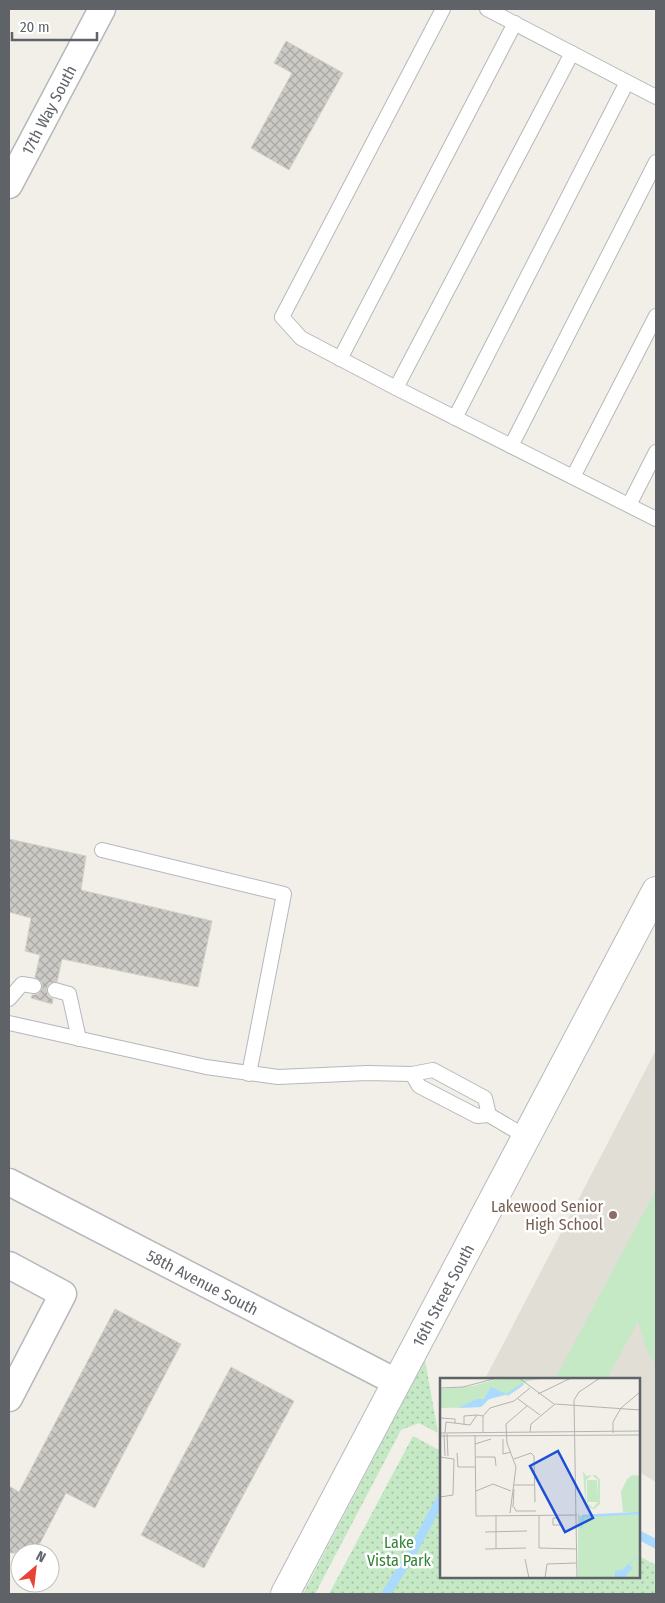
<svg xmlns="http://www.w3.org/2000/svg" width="665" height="1603" viewBox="0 0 665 1603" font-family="'Fira Sans Condensed',sans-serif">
  <defs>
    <pattern id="park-dots" width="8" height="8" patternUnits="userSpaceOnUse" patternTransform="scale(1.25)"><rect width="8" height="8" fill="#c5e8c5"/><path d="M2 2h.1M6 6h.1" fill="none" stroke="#a3c0a4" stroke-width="1.8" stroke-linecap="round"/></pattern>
    <pattern id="building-cross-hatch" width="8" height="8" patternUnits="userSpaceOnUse" patternTransform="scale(1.25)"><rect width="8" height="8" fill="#cccac5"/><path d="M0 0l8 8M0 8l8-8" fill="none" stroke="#a9a8a4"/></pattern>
  </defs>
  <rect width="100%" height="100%" fill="#f1efe8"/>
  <path fill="#e1ded6" d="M656,1050V1482L639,1472V1379H485Z"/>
  <g fill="url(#park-dots)">
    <path d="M425,1360L438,1433L419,1423L401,1430L315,1594H303Z"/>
    <path d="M413,1436L441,1451V1577H639V1556L656,1565V1594H329Z"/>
  </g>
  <path fill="#c5e8c5" d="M656,1190V1365L646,1348L638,1321L607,1379H555Z"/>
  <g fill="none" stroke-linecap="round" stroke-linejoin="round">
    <g stroke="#aadaff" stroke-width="9">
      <path d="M639,1535L656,1544"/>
      <path d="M386,1594L413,1551L441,1498"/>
    </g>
  </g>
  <g fill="url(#building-cross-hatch)" stroke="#d6d1c6">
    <path d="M286,41L343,73L289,170L251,148L292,73L274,63Z"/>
    <path d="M9,839L86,856L81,890L212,921L198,987L62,959L57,982L49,983L47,988L48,996L53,999L52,1004L31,998L32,995L38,994L42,988V982L35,977L40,955L25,951L31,918L9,912Z"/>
    <path d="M115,1309L181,1344L95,1508L66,1493L35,1553H9V1486L19,1492Z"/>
    <path d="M231,1367L294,1401L204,1568L141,1535Z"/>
  </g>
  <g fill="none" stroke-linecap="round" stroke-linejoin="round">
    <defs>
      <g id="lane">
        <path d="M443,9L282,317L301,338L396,388L656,519"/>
        <path d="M487,9L656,97"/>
        <path d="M340,359L515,23"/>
        <path d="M396,388L572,53"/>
        <path d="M455,418L627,82"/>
        <path d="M511,446L656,162"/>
        <path d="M573,477L656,316"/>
        <path d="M629,505L656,452"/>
        <path d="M102,850L284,894L249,1074"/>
        <path d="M55,990L69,994L79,1039"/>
        <path d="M9,999L22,984L34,986"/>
        <path d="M9,1023L206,1067L278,1077L367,1073L412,1074L433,1070L485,1098L489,1115L528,1138"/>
        <path d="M412,1074L419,1086L477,1116L489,1115"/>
      </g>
      <g id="street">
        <path id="s1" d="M9,185L102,9"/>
        <path id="s2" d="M9,1182L396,1382"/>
        <path d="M9,1265L63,1294L9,1398"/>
      </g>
      <g id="secondary">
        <path id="s3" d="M285,1594C408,1359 534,1126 656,891"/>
      </g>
    </defs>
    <use href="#lane" stroke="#b5b8bc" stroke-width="16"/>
    <use href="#street" stroke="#b5b8bc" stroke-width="29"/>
    <use href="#secondary" stroke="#b6babf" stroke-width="30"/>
    <use href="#lane" stroke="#fff" stroke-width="14"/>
    <use href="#street" stroke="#fff" stroke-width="26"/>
    <use href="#secondary" stroke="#fff" stroke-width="28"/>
  </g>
  <circle fill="#8d6e63" stroke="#fff" stroke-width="2" cx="613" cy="1215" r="5"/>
  <g text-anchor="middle" stroke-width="5" stroke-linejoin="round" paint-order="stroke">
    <g font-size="16" fill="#5f6368" stroke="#fff">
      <text dy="6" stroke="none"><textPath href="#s1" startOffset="85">17th Way South</textPath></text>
      <text dy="6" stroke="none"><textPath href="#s2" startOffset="218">58th Avenue South</textPath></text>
      <text dy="6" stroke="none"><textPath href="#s3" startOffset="338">16th Street South</textPath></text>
    </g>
    <g font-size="16" fill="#785e54" stroke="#fff" text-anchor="end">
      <text x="603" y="1212">Lakewood Senior<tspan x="603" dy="18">High School</tspan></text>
    </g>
    <g font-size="16" fill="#348238" stroke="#fff">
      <text x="399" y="1548">Lake<tspan x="399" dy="18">Vista Park</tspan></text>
    </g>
  </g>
  <g transform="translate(440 1378)">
    <rect width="200" height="200" fill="#f1efe8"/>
    <path d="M61,0H106L88,3L66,17L49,21L41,29L0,30V11L33,8Z" fill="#c5e8c5"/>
    <path d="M200,92V134H183L181,114L187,101L199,97ZM138,135L140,138L200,136V200H138Z" fill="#c5e8c5"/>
    <path d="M143,93L146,98L156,97L160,102V126L154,131L146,129V133ZM152,97L158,102L157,118V102H147V124H158L153,130L146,124V102ZM188 103a6 6 0 1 1 12 0a6 6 0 1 1-12 0ZM186,106L195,115L186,125L181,115ZM200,140V163H193L192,141ZM174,141H188L187,163H166V149Z" fill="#c5e8c5" fill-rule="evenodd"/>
    <path d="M51,9L67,16L49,21L41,29L18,30L37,21H44ZM200,176L189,187L193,190L186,196L188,200H175V193L182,192Z" fill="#aadaff"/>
    <path fill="none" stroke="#aadaff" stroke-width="2.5" d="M67,17L83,6M141,150L143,138L200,135"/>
    <path fill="none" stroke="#b3b3b1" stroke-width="1" d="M79,0L114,26M0,10L23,9L57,0M98,16L131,0M78,21L100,37M0,40L15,41V45M24,47V38L37,37M43,54V38L50,30L74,23L90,10M90,54L91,46L115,26L200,32M0,55L200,53M5,55L6,44L30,47L37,37L43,38M173,55V44L181,30L200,14M4,56L5,78M7,56L8,78M35,57L36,138L137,137M0,58L200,57M63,61V76L71,74M35,66L51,61M17,75L18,89H36M0,79L14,81L13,117L0,119M36,79H55L56,88M74,81L91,75L94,78L95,124M74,107H94M36,113L53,106L71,113M73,129L74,111M74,129L76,133H96M70,135L76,89L67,65L66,46L87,28M56,137V171M99,137V170L137,171M117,137L121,147H113V140H117M45,154L87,153M45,171L86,170M85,181L89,200M105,200L107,186L137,185M137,200L134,22L139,14L160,0"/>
    <path fill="#1d4ed8" fill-opacity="0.15" stroke="#1d4ed8" stroke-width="2.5" d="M118,73L153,140L125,154L90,88Z"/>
    <rect width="200" height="200" fill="none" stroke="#5f6368" stroke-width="2.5"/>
  </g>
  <rect width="665" height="1603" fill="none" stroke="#5f6368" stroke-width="20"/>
  <g transform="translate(35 1568) rotate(28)"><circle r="24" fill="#ffffff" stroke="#bfc1c3"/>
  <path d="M0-4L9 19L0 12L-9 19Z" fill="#ea4335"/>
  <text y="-8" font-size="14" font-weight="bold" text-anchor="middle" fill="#5f6368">N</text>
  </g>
  <path d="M12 32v8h85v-8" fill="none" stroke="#5f6368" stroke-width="2.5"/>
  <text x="20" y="32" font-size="15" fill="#5f6368" stroke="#ffffff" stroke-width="4" paint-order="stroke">20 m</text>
</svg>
